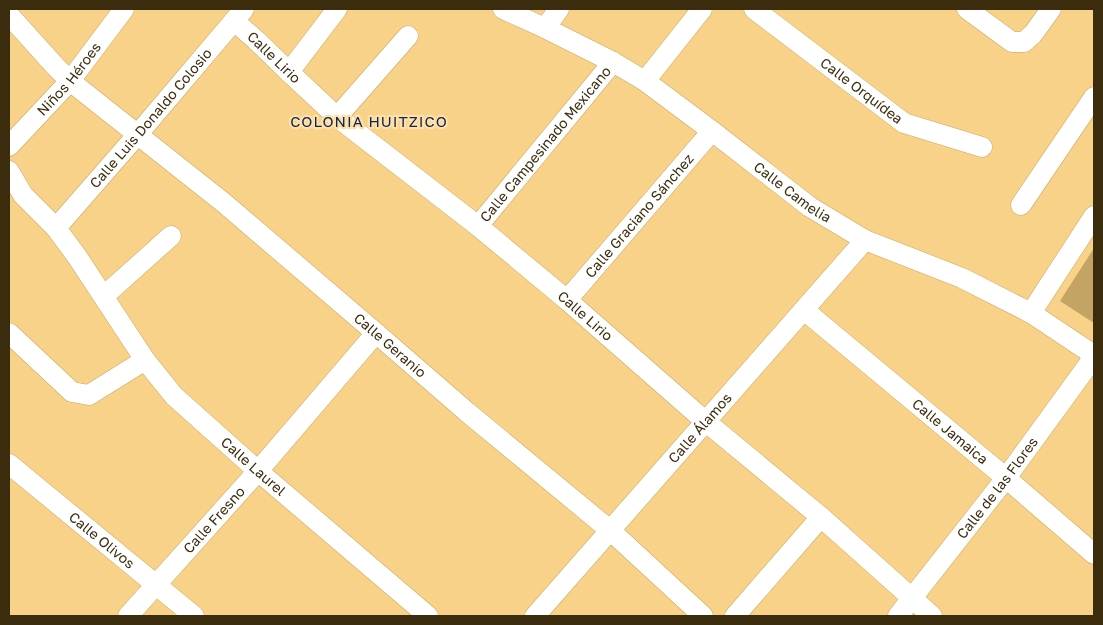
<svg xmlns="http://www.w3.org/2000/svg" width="1103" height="625" viewBox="0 0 1103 625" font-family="'Golos Text',sans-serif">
  <rect width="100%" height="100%" fill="#f8d288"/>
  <path fill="#c4a464" d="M1094,248V323L1060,301Z"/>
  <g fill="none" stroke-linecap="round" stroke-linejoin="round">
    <defs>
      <g id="minor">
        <path id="s1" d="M503,9L545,28L613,62L645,81L712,131L810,207L865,240L962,278L1031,313L1094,355"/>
        <path id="s2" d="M754,9L904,123L982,147"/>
        <path d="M967,9L1012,42H1024L1033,34L1051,9"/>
        <path id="s3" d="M9,15L55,66L70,81L224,203L376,333L467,412L611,531L703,616"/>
        <path id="s4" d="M234,21L256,40L289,72L337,117L478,226L567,300L705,421L821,517L932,616"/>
        <path d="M545,28L559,9"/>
        <path d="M289,72L337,9"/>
        <path d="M645,81L702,9"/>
        <path d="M337,117L408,36"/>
        <path id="s5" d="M9,146L70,81L124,9"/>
        <path id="s6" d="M9,171L23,195L56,228L78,258L145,360L174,396L258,471L428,616"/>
        <path d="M1021,205L1094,97"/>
        <path id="s7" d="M478,226L613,62"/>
        <path id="s8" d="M56,228L138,134L244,9"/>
        <path d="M104,296L171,236"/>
        <path id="s9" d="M567,300L712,131"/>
        <path id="s10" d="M804,310L1006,478L1094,554"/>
        <path d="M1031,313L1094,216"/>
        <path d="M9,333L72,392L89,395L145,360"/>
        <path id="s11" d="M9,464L194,616"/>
        <path id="s12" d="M128,616L258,471L376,333"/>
        <path id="s13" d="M535,616L865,240"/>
        <path d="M735,616L821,517"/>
        <path id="s14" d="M898,616L1006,478L1094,357"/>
      </g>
    </defs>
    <use href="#minor" stroke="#cba75e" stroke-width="21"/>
    <use href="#minor" stroke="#fff" stroke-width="20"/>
  </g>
  <g text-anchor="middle" stroke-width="4.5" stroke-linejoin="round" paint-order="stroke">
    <g font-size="14" fill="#3b2c0d" stroke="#ffe0a7">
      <text dy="5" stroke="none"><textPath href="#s4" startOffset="54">Calle Lirio</textPath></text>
      <text dy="5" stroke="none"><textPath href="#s5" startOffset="90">Niños Héroes</textPath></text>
      <text dy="5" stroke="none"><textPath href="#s2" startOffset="135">Calle Orquídea</textPath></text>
      <text dy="5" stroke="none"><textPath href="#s8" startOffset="145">Calle Luis Donaldo Colosio</textPath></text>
      <text dy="5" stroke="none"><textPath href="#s7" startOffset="106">Calle Campesinado Mexicano</textPath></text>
      <text dy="5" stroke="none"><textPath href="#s1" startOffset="344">Calle Camelia</textPath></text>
      <text dy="5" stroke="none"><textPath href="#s9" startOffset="111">Calle Graciano Sánchez</textPath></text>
      <text dy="5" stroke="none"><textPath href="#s4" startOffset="459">Calle Lirio</textPath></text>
      <text dy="5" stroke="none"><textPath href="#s3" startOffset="505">Calle Geranio</textPath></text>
      <text dy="5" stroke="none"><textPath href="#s13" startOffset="250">Calle Álamos</textPath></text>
      <text dy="5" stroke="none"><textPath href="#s10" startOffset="190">Calle Jamaica</textPath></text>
      <text dy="5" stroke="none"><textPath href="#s6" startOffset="386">Calle Laurel</textPath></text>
      <text dy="5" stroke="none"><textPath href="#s14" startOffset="162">Calle de las Flores</textPath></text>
      <text dy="5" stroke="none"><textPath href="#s12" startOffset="129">Calle Fresno</textPath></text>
      <text dy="5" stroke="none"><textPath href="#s11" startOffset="120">Calle Olivos</textPath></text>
    </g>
    <g font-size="15" letter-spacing="1" fill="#0d2559" stroke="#ffe0a7">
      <text x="369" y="127">COLONIA HUITZICO</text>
    </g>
  </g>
  <rect width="1103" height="625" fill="none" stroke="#3b2c0d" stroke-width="20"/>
</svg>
